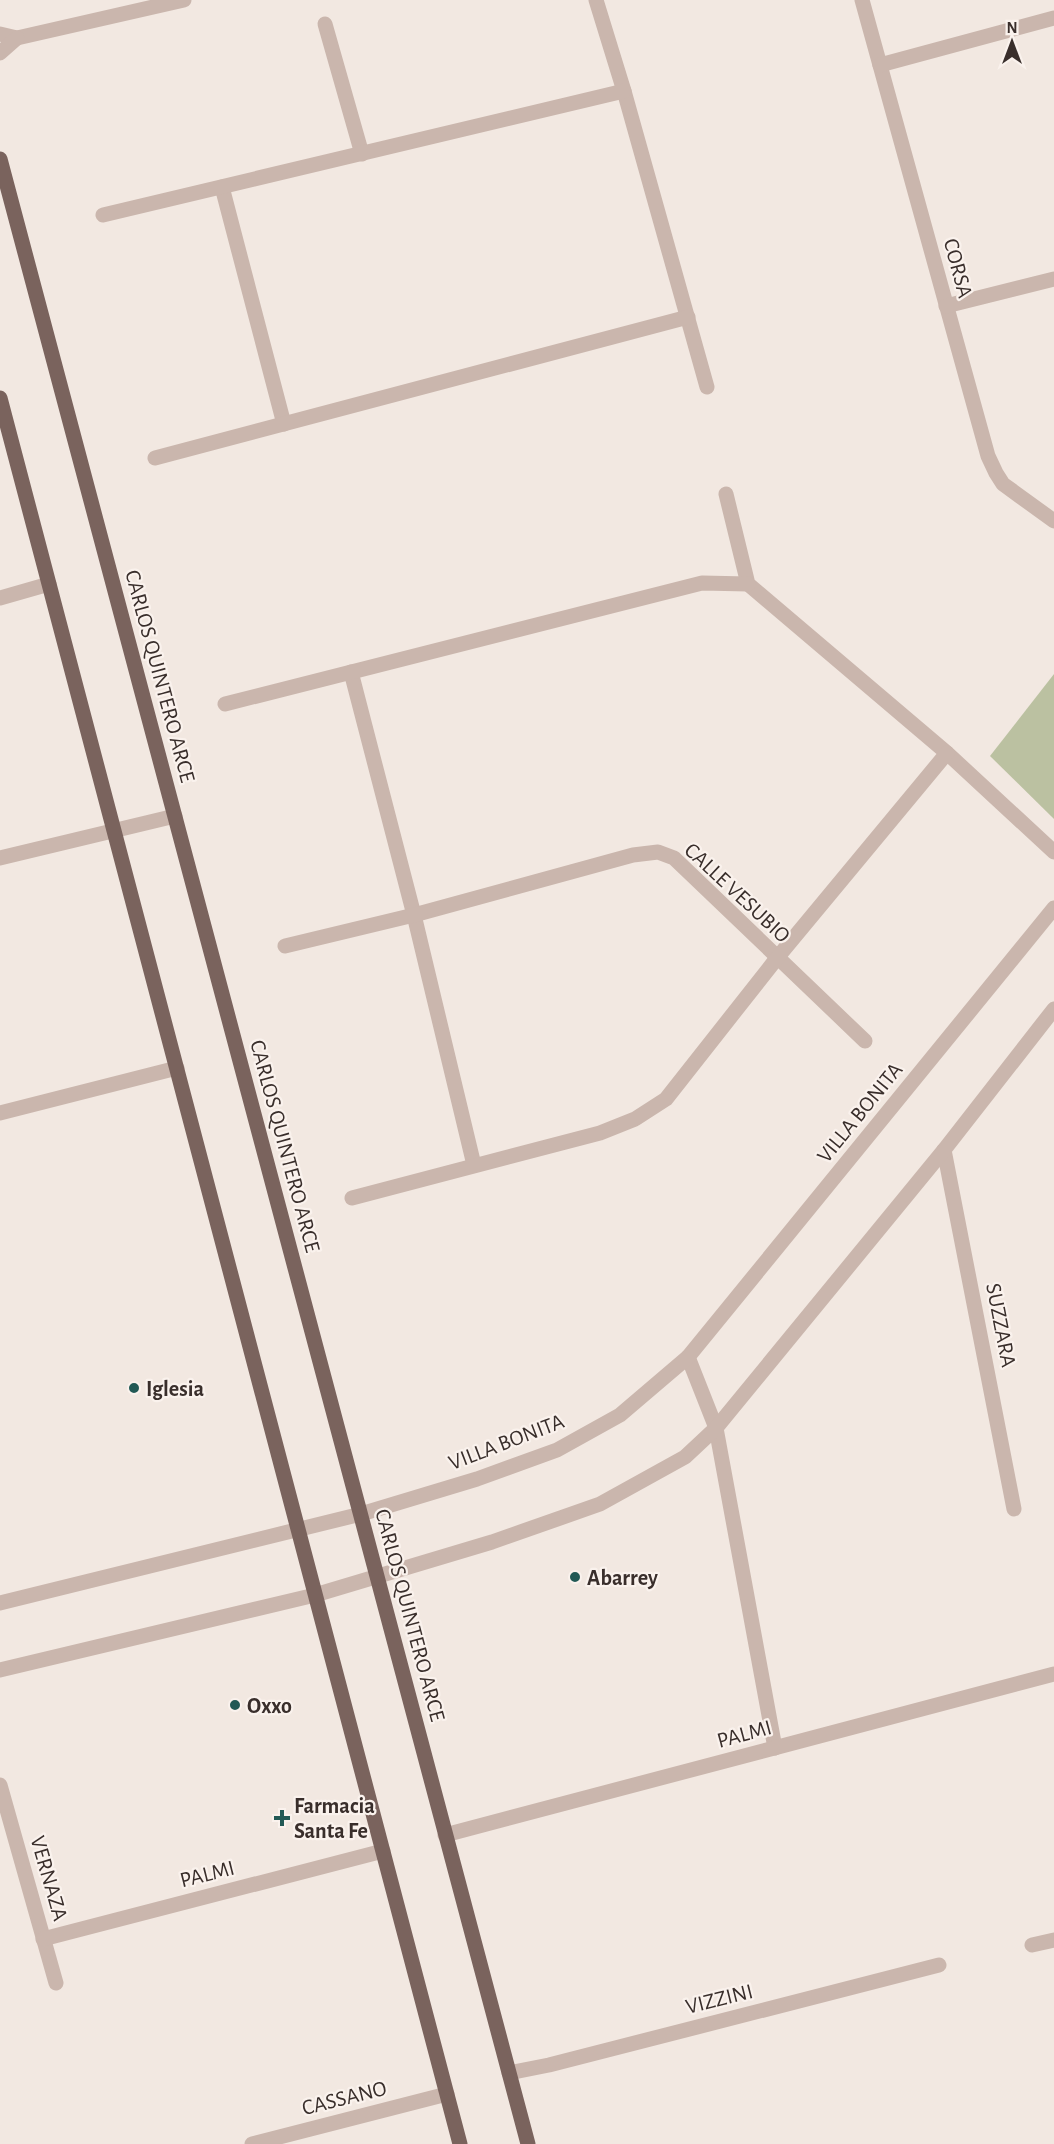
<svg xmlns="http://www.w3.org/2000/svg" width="1054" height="2144" viewBox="0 0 1054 2144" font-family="'Alegreya Sans',sans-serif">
  <rect width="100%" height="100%" fill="#f2e8e1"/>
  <path fill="#bbc1a1" d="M1054,674V819L990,756Z"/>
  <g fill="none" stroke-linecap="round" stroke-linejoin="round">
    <g stroke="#cab6ad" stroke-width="15">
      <path d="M596,0L624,91L707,387"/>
      <path d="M862,0L988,456L996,473L1003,484L1054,521"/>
      <path d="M325,24L362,154"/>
      <path d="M0,34L17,38L184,0"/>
      <path d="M0,53L17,38"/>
      <path d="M880,65L1054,18"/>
      <path d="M222,187L284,424"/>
      <path d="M103,215L624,91"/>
      <path d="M946,306L1054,279"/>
      <path d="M155,458L688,317"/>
      <path d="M726,494L748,584L947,753L1054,852"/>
      <path d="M0,598L49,584"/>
      <path d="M351,672L414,915L474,1165"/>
      <path d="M225,704L702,583L748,584"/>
      <path d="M0,858L175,816"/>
      <path d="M285,946L414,915L633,855L658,852L674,858L865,1041"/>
      <path d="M0,1113L177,1068"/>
      <path d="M944,1150L1014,1509"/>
      <path d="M352,1198L600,1133L635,1119L666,1099L777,958L947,753"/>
      <path d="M688,1357L716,1428L775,1748"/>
      <path d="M0,1603L361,1514L477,1479L557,1450L620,1415L688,1357L1054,908"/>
      <path d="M0,1670L315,1595L492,1542L600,1504L685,1457L716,1428L944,1150L1054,1009"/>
      <path d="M0,1785L56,1983"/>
      <path d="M445,1835L1054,1674"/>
      <path d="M43,1939L383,1851"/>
      <path d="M1032,1945L1054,1940"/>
      <path d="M509,2073L549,2065L939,1965"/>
      <path d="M252,2144L447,2094"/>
    </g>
    <g stroke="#7a635d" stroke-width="15">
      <path d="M0,159L528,2144"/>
      <path d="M0,398L460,2144"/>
    </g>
  </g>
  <g fill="#225955" stroke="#faf2ed" stroke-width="2">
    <circle cx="134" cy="1388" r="6"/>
    <circle cx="575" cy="1577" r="6"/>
    <circle cx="235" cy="1705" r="6"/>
    <path d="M279 1809h6v6h6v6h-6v6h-6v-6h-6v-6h6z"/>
  </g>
  <g text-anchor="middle" stroke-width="4.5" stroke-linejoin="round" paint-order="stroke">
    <g font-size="22" fill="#392e2b" stroke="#faf2ed">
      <text transform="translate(959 268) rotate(75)" y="8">CORSA</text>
      <text transform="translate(161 676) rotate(75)" y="8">CARLOS QUINTERO ARCE</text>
      <text transform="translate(738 892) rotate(43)" y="8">CALLE VESUBIO</text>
      <text transform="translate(859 1112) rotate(-51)" y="8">VILLA BONITA</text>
      <text transform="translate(286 1146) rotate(75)" y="8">CARLOS QUINTERO ARCE</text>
      <text transform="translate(1002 1325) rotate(79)" y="8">SUZZARA</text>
      <text transform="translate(506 1441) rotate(-21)" y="8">VILLA BONITA</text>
      <text transform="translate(411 1615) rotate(75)" y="8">CARLOS QUINTERO ARCE</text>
      <text transform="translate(744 1733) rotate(-15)" y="8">PALMI</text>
      <text transform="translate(207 1873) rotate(-14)" y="8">PALMI</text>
      <text transform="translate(50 1878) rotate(74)" y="8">VERNAZA</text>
      <text transform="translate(719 1998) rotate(-14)" y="8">VIZZINI</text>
      <text transform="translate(344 2097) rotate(-14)" y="8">CASSANO</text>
    </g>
    <g font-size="22" font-weight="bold" fill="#392e2b" stroke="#faf2ed" text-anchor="start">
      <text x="146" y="1396">Iglesia</text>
      <text x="587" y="1585">Abarrey</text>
      <text x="247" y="1713">Oxxo</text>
      <text x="294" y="1813">Farmacia<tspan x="294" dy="25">Santa Fe</tspan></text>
    </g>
  </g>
  <g transform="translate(1012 42)" stroke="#faf2ed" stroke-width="4.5" paint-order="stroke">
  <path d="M0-4.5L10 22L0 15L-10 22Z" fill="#392e2b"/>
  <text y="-9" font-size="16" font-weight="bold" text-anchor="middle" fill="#392e2b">N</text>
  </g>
</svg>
